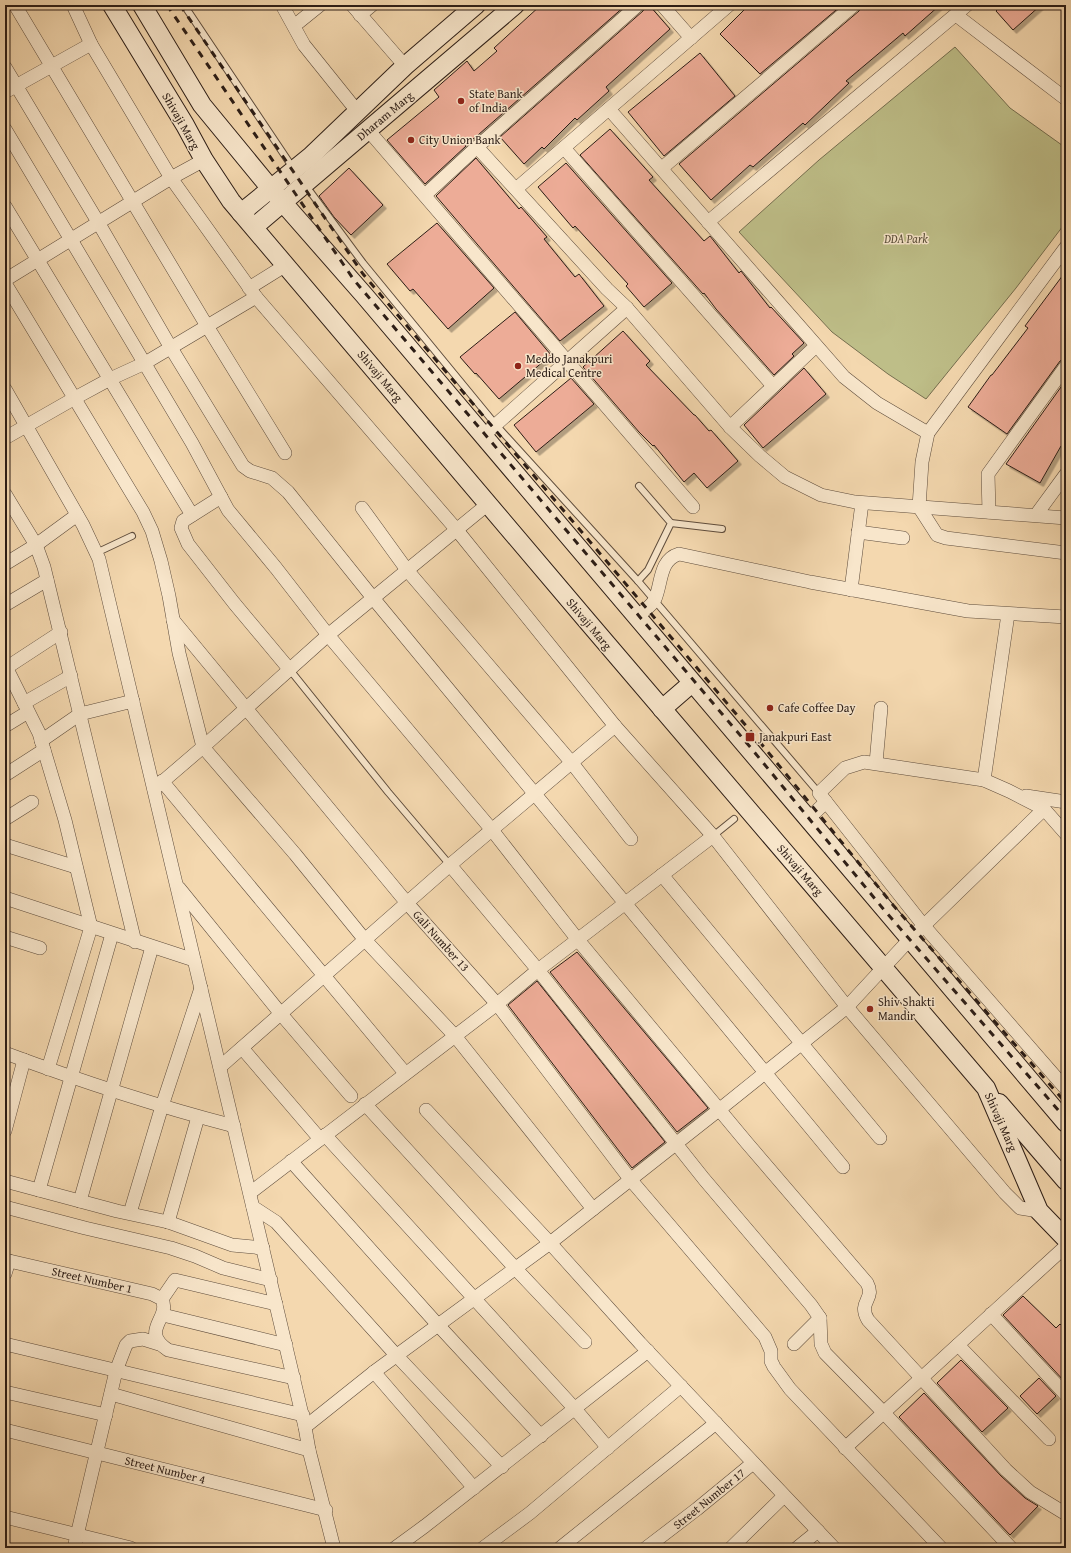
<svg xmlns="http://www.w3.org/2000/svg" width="1071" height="1553" viewBox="0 0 1071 1553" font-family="'Gentium Book Plus',serif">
  <defs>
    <filter id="shadow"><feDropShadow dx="3.5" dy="3.5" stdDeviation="0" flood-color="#0004"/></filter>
  </defs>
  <rect width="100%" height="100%" fill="#f4d8af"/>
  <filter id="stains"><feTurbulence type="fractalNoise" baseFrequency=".005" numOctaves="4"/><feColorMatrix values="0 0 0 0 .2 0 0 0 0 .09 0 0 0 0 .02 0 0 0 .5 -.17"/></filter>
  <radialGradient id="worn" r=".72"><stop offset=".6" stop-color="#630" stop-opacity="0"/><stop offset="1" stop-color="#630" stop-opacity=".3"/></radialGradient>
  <path fill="#bebe88" stroke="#756e4f" d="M955,47L1010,108L1066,148V222L1016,288L926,399L888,374L832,332L739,232L819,160Z"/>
  <g fill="#edac97" stroke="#2c1d16" filter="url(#shadow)">
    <path d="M541,5H626L478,135L465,145L466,146L425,184L387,140L439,97L434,90L467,61L474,71L497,51L494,48Z"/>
    <path d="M646,5H649L670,29L606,87L609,91L577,120L575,118L544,149L542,147L524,164L500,137L643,11Z"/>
    <path d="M749,5H842L760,74L720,34Z"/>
    <path d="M862,5H940L905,36L903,33L846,81L849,83L805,125L803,123L753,167L750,165L711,200L679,164L859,11Z"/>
    <path d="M1002,5H1041L1013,30L996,11Z"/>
    <path d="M700,53L735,96L664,156L628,112Z"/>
    <path d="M610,129L653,177L649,180L704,241L710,236L739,273L741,271L770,308L771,307L804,343L792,354L794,356L774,375L716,309L704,293L703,294L580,155Z"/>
    <path d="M476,158L519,209L521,207L547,237L544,239L575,277L579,274L604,306L560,341L436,196Z"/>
    <path d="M566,163L672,283L644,307L626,286L628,284L575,226L573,228L538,187Z"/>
    <path d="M349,168L383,205L351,235L334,217L319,196Z"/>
    <path d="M437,223L494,288L448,329L413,289L410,291L387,264Z"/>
    <path d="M1066,271V358L1060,361L1007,434L968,407L991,375H992L1028,328L1025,326Z"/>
    <path d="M515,312L551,355L499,399L476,373L475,374L460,357Z"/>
    <path d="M623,331L650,361L646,365L694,415H695L709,431L711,430L738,461L707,488L694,473L684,482L654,445L653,446L639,432L583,367Z"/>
    <path d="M804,368L826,394L763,448L744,425Z"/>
    <path d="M571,378L594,404L536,452L514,425Z"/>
    <path d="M1066,380V449L1061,446L1040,483L1006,464Z"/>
    <path d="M577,952L708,1108L677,1132L550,972Z"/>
    <path d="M537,981L665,1142L632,1168L508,1005Z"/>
    <path d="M1023,1296L1056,1328L1060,1324L1066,1330L1065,1382L1003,1315Z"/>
    <path d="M961,1360L1008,1408L982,1432L937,1383Z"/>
    <path d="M1039,1378L1056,1396L1037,1414L1020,1396Z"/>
    <path d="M924,1393L1001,1476L1025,1498L1038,1506L1010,1535L899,1417Z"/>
  </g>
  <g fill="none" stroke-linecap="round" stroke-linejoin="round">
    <defs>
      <g id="lane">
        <path d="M184,5L293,168"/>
        <path d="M306,186L363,263L496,425L638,581L819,793"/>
        <path d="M671,523L722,529"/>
        <path d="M96,553L132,536"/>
        <path d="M638,581L648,570L671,523L639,486"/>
        <path d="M290,670L388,792L450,865"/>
        <path d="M713,836L734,819"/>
      </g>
      <g id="street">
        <path d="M15,5L207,326L285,453"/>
        <path d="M73,5L91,44L171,178L256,297L456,529L615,726L713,836L847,1007L1005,1193L1020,1208L1039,1211"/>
        <path d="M282,5L304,45L357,111"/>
        <path d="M352,5L405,66"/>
        <path d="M662,5L691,38"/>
        <path d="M360,15L372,5"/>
        <path d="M956,15L1066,99"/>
        <path d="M294,26L320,5"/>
        <path d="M5,67L98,222L171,348L243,466L250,471L272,478L288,492L373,598L843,1167"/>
        <path d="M5,92L91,44"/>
        <path d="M609,109L844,377L877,403L928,433"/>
        <path d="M5,129L192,443L228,510L276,568L328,635L492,830L578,940L747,1143L867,1283C876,1300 857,1301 868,1320L1006,1470L1030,1492L1066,1514"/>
        <path d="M368,130L693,507"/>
        <path d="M477,147L607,289L627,308L730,427L760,456L785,477L821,495L855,502L1066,518"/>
        <path d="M564,148L773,386"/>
        <path d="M662,168L854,5"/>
        <path d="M516,189L729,5"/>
        <path d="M425,195L477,147L638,5"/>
        <path d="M5,206L192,515"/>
        <path d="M708,222L967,5"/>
        <path d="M1066,247L928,433L922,462L919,507L937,535L946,538L1066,553"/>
        <path d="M5,280L171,178L204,160"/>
        <path d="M5,283L143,512L152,531L161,561L169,596L179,653L203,747L295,854L365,940L455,1036L593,1209"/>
        <path d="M249,288L286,265"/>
        <path d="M5,389L83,525L99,559L305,1427L309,1450L334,1548"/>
        <path d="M730,427L816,346"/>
        <path d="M483,436L627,308"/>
        <path d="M5,438L75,398L110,379L145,363L256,297"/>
        <path d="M5,494L36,545L44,567L135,942"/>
        <path d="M221,497L183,521L181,528L188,544L234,603L290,670"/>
        <path d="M362,508L407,570L572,763L631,839"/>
        <path d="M989,512L988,474L1066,366"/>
        <path d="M1036,515L1066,474"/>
        <path d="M858,532L903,538"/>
        <path d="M5,564L36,545L77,515"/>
        <path d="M851,590L862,503"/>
        <path d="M5,605L47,580"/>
        <path d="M637,617C642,612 652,606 655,599C662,583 659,560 679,554L810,582L968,611L1066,617"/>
        <path d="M173,620L407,903L497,1004L630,1179L765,1337L771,1351V1361L774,1367L790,1389L941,1548"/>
        <path d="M5,665L39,733L65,820L91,927L48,1069"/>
        <path d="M6,668L61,632"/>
        <path d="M24,703L71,676"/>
        <path d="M5,726L28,712"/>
        <path d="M41,741L80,714L133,701"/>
        <path d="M876,763L881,708"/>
        <path d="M5,775L44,750"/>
        <path d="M984,780L1008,614"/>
        <path d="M162,781L405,1073"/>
        <path d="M154,789L203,747L328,635L488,504"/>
        <path d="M1026,796L1066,802"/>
        <path d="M5,819L32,802"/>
        <path d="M808,819L826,802"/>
        <path d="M1066,834L1044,809L1009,791L984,780L864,762L845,768L819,793L924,926L1066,1089"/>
        <path d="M5,845L76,867"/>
        <path d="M450,865L538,970L704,1179L811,1305L820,1318L821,1344L825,1353L884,1413L1011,1548"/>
        <path d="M662,875L880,1138"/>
        <path d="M179,888L281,1014L351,1096"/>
        <path d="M5,898L194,960"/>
        <path d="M5,937L40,948"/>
        <path d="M242,1048L320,1139"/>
        <path d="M5,1053C80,1081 157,1106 234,1126"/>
        <path d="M220,1067L450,865L615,726"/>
        <path d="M365,1104L515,1268L585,1342"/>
        <path d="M426,1110L550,1243L640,1343L834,1548"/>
        <path d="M5,1131L24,1060"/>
        <path d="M325,1135L575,1409L608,1448"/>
        <path d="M291,1161L438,1325L541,1436"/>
        <path d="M5,1181L117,1211L168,1222L232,1245L263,1248"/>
        <path d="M39,1190L112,934"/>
        <path d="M250,1193L497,1004L538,970L713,836"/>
        <path d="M80,1201L152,947"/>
        <path d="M5,1207L85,1228L171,1248L195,1256L223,1268L271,1280"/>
        <path d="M253,1207L276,1222L396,1355L502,1467"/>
        <path d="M130,1213L162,1106L201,988"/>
        <path d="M168,1222L198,1117"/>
        <path d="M5,1260L152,1294L162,1299C171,1319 139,1330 168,1350L294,1378"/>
        <path d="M5,1274L9,1261"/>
        <path d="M162,1299L175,1280L276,1304"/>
        <path d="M991,1314L1066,1395"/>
        <path d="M163,1315L286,1345"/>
        <path d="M5,1344L303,1415"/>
        <path d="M794,1344L820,1318"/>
        <path d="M958,1345L1049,1439"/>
        <path d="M374,1372L474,1488"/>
        <path d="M5,1392L106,1415"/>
        <path d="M111,1394L309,1450"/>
        <path d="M305,1427L374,1372L550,1243L720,1109L847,1007L910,939L1044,809"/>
        <path d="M5,1430L326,1510"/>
        <path d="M845,1448L1066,1246"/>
        <path d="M5,1517L131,1548"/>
        <path d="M74,1548L116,1371L126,1345L130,1341L143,1339L159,1344"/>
        <path d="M395,1548L425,1526L648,1351"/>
        <path d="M483,1548L530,1513L681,1386"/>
        <path d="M560,1548L716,1423"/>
        <path d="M646,1548L697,1509L753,1463"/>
        <path d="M731,1548L784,1496"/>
        <path d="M797,1548L818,1531"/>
      </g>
      <g id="secondary">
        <path d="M112,5L185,125L204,160L231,201L588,622L986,1088L1039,1211L1066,1239"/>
        <path d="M142,5L202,105L271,189L364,295L1066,1123"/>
        <path d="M241,213L311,156L405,66L476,5"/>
        <path d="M254,227L515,5"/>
        <path d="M662,709L692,683"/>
        <path d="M999,1103L1066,1181"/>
      </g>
    </defs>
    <use href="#lane" stroke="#5e4c3c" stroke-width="8"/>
    <use href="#street" stroke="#5e4c3c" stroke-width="14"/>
    <use href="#secondary" stroke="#2c1d16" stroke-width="20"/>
    <use href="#lane" stroke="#f8e6cb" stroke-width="6"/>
    <use href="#street" stroke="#f8e6cb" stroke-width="13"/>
    <use href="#secondary" stroke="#f8e6cb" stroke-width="18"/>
    <g stroke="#2c1d16" stroke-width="3" stroke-dasharray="7 7" stroke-linecap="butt">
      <path d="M167,5L354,280L751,748L885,911L1066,1119"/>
      <path d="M180,5L363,274L759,741L893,905L1066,1103"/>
    </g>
  </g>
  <g fill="#8f2418" stroke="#f8e6cb" stroke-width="1.5">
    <circle cx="461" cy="101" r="4"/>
    <circle cx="411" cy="140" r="4"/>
    <circle cx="518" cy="366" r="4"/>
    <circle cx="770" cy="708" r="4"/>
    <rect x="745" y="732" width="10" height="10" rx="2"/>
    <circle cx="870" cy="1009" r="4"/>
  </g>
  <g text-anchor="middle" stroke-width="3" stroke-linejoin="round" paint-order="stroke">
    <g font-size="12" fill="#2c1d16" stroke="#f8e6cb" text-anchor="start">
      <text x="469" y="98">State Bank<tspan x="469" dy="14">of India</tspan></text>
      <text x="419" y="144">City Union Bank</text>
      <text x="526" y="363">Meddo Janakpuri<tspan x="526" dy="14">Medical Centre</tspan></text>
      <text x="778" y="712">Cafe Coffee Day</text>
      <text x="759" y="741">Janakpuri East</text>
      <text x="878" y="1006">Shiv Shakti<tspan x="878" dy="14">Mandir</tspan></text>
    </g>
    <g font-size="12" fill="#2c1d16" stroke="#f8e6cb">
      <text transform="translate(385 116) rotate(-40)" y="4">Dharam Marg</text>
      <text transform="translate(181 121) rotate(60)" y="4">Shivaji Marg</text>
      <text transform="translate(380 376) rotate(50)" y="4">Shivaji Marg</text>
      <text transform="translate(589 624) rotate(50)" y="4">Shivaji Marg</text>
      <text transform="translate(800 870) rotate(49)" y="4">Shivaji Marg</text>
      <text transform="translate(441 941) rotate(48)" y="4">Gali Number 13</text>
      <text transform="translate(1001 1122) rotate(66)" y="4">Shivaji Marg</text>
      <text transform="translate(92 1280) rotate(13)" y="4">Street Number 1</text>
      <text transform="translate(165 1470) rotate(14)" y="4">Street Number 4</text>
      <text transform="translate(709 1499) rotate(-39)" y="4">Street Number 17</text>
    </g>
    <g font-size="12" font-style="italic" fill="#584d38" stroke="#f8e6cb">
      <text x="906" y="243">DDA Park</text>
    </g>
  </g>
  <rect width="1071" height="1553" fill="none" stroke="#f4d8af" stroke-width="20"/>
  <rect x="6" y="6" width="1059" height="1541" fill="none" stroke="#2c1d16" stroke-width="2"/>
  <rect x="10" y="10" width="1051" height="1533" fill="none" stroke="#2c1d16"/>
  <rect width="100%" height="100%" filter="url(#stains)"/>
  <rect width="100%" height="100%" fill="url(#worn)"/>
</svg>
